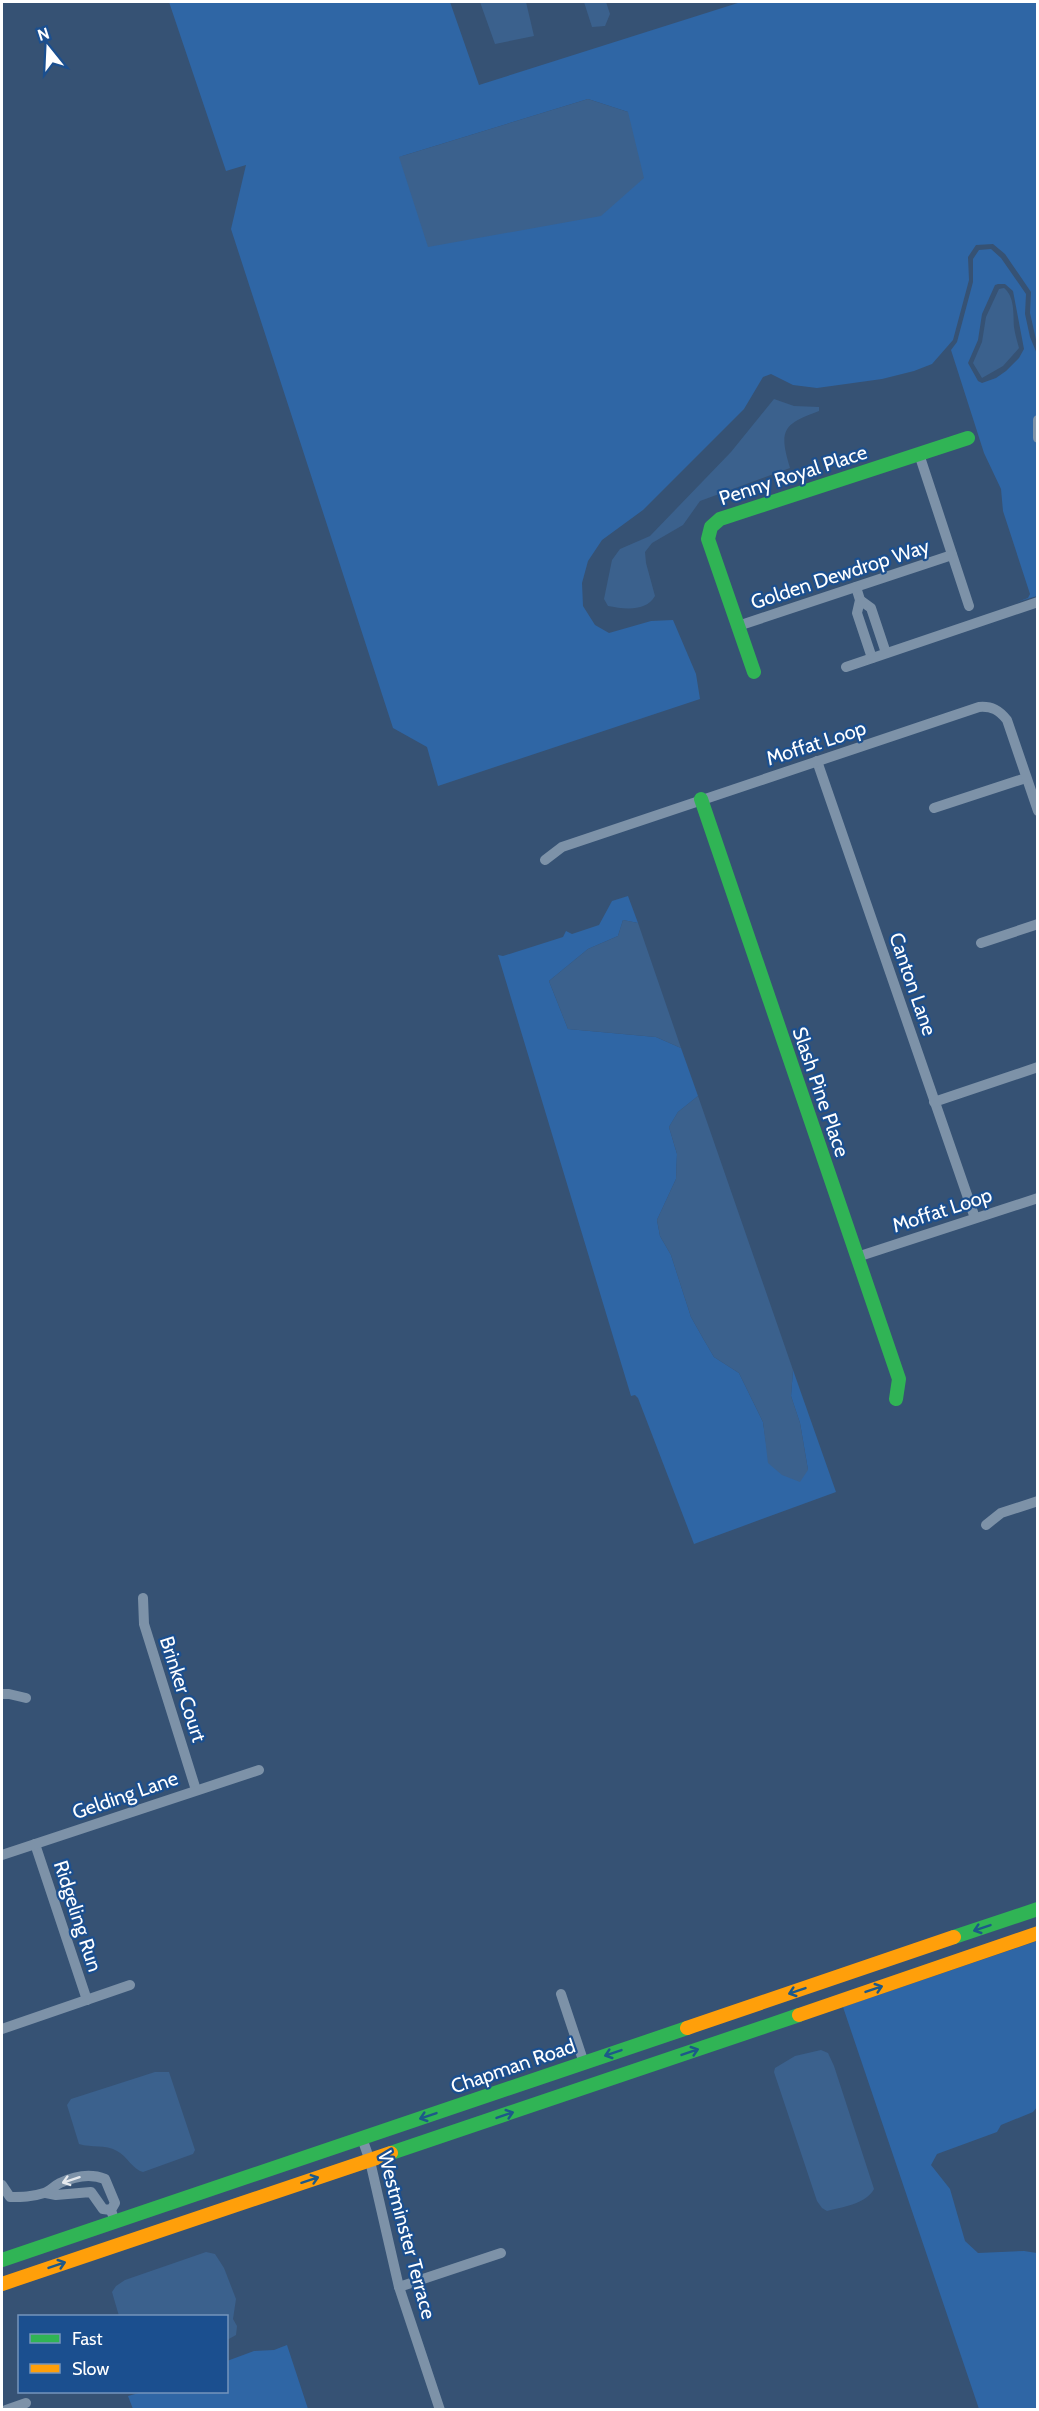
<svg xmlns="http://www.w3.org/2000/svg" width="1039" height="2411" viewBox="0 0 1039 2411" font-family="Cabin,sans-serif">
  <rect width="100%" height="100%" fill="#365274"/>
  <g fill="#2f66a5" fill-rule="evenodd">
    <path d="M169,2H450L479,85L741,2H1037V344L1030,313L1031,292L1005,254L993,244L976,245L968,257L969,280L953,340L932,364L914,371L882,379L817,388L793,385L771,374L763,377L744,409L643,510L602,540L588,561L582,583L583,606L595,625L609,633L651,621L673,620L696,674L700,699L438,786L427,747L393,728L231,229L246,165L226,171ZM588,99L628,112L399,157Z"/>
    <path d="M991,249L1001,258L1026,294L1025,314L1030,337L1037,354V596L1017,602L1028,598L1030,594L1003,511L1001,489L984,453L951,350L957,342L973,282V259L979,250ZM998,284H1005L1013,291L1024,349L1019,358L1006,371L996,378L982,383L978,381L968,363L978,340L982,314L995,285Z"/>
    <path d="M628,896L638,923L623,920L618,936L588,949L549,981L568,1029L656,1037L681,1048L698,1096L678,1112L669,1127L677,1154L676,1179L657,1220L660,1236L671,1255L691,1317L704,1340L714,1357L739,1373L763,1422L769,1463L808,1470L800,1423L791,1396L793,1370L836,1492L694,1544L638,1398L635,1395L631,1396L498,955L503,956L563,937L566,931L572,934L599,925L612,901Z"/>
    <path d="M1037,1941V2107L1033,2112L1001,2125L997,2132L937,2154L931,2165L950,2189L965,2241L978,2253L1024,2251L1037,2253V2409H979L843,2007Z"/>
    <path d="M287,2345L308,2409H133L128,2396L142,2392H226L227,2361L254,2351L274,2350Z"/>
  </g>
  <g fill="#3b618d">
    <path d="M480,2H526L534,36L495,44Z"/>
    <path d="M584,2H606L610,14L605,26L592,27Z"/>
    <path d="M588,99L628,112L644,178L601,216L428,247L399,157Z"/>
    <path d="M1004,288C1015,297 1013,314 1014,327C1015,334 1017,341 1019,348L1003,366L982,378L973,363L982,342L986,317L999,289Z"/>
    <path d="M774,399L794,406L819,407V411C784,424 778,429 790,468L700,501L683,525L652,543L645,552L646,563L655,596C646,612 624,609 608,606L604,599L612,560L620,549L650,536L731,452Z"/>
    <path d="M623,920L638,923L681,1048L656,1037L568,1029L549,981L588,949L618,936Z"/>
    <path d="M698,1096L793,1370L791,1396L800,1423L808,1470L800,1482L782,1475L768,1463L763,1422L739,1373L714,1357L704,1340L691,1317L671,1255L660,1236L657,1220L676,1179L677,1154L669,1127L678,1112Z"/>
    <path d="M821,2050L828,2053L834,2066L874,2189C866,2204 842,2207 827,2211L822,2208L817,2201L774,2072L775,2068L795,2056Z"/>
    <path d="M155,2072H169L195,2150L193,2154L143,2172C133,2170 127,2156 117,2151C105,2144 92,2148 79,2144L67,2105L71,2099Z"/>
    <path d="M206,2252L215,2254L224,2268L236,2299L233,2319L237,2326L236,2335L227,2340L226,2316H119L112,2292L116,2286L125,2280Z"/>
  </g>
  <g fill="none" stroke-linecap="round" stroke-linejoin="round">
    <g stroke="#7d92a8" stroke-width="10">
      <path d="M1038,420V438"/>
      <path d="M919,454L969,606"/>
      <path d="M856,587L860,600L857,613L872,658"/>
      <path d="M860,600L871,608L886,653"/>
      <path d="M738,626L952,555"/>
      <path d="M846,667L1038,602"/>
      <path d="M817,761L975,1218"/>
      <path d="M934,808L1026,778"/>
      <path d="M545,860L562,847L979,707C992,706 999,710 1007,720L1038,811"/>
      <path d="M981,943L1038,924"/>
      <path d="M934,1102L1038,1067"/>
      <path d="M857,1257L1038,1198"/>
      <path d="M986,1525L1001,1513L1038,1501"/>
      <path d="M143,1598L144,1624L196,1790"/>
      <path d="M2,1694H9L26,1698"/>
      <path d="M35,1844L87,2000"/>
      <path d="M2,1855L259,1770"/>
      <path d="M561,1994L584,2063"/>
      <path d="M2,2029L130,1985"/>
      <path d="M362,2138L370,2161L399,2287L440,2410"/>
      <path d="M2,2185L10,2197C22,2197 32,2197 44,2193C50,2191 54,2186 60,2183C75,2176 90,2173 105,2179L115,2203L111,2210L115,2222"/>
      <path d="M46,2193L56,2195L91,2192L103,2209L111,2210"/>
      <path d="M399,2287L501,2253"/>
      <path d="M6,2410L26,2403"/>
    </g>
    <g stroke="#30b455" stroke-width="14">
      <path d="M754,672L708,539L711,527L720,519L968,438"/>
      <path d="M701,799L899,1379L896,1399"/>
      <path d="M954,1937L1038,1909"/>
      <path d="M391,2153L799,2015"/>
      <path d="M2,2260L687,2028"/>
    </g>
    <g stroke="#ff9f0a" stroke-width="14">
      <path d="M799,2015L1038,1933"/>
      <path d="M687,2028L954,1937"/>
      <path d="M2,2284L391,2153"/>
    </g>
  </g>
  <defs><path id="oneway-shaft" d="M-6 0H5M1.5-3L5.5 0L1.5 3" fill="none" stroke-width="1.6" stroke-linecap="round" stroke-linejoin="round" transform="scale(1.5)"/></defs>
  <g stroke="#1d5989">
    <use href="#oneway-shaft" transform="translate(982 1928) rotate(161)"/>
    <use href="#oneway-shaft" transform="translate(874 1989) rotate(-19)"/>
    <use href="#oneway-shaft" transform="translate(797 1991) rotate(161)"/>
    <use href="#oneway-shaft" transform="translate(690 2052) rotate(-19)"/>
    <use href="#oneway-shaft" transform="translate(613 2053) rotate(161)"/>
    <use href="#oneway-shaft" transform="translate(505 2115) rotate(-19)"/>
    <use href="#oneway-shaft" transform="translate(428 2116) rotate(161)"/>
    <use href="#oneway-shaft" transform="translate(310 2180) rotate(-18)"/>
    <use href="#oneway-shaft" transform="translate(57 2265) rotate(-19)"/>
  </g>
  <use stroke="#e5e9ee" href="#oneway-shaft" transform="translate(71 2180) rotate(162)"/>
  <g text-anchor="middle" stroke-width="4.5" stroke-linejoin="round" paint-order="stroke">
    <g font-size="20" fill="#fff" stroke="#1b4f8f">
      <text transform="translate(793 475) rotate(-18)" y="7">Penny Royal Place</text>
      <text transform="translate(840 574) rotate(-18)" y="7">Golden Dewdrop Way</text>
      <text transform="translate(816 743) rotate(-18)" y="7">Moffat Loop</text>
      <text transform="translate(913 984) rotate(71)" y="7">Canton Lane</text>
      <text transform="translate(821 1092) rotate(71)" y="7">Slash Pine Place</text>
      <text transform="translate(942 1210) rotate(-18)" y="7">Moffat Loop</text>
      <text transform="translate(183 1689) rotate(72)" y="7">Brinker Court</text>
      <text transform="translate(125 1795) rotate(-19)" y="7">Gelding Lane</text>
      <text transform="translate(78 1916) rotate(72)" y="7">Ridgeling Run</text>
      <text transform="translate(513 2066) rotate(-19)" y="7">Chapman Road</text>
      <text transform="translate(407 2235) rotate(75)" y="7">Westminster Terrace</text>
    </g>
  </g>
  <rect width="1039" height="2411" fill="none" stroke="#ffffff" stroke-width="6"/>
  <rect x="18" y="2315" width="210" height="78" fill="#1b4f8f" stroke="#7695bc" stroke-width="1.5"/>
  <rect x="30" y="2334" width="30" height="9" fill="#30b455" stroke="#7695bc" stroke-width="1.5"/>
  <text x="72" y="2345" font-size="18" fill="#ffffff">Fast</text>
  <rect x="30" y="2364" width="30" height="9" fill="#ff9f0a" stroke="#7695bc" stroke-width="1.5"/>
  <text x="72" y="2375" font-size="18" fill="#ffffff">Slow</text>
  <g transform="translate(48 48) rotate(342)" stroke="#1b4f8f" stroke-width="4.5" paint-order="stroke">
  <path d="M0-4.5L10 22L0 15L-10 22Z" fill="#ffffff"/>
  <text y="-9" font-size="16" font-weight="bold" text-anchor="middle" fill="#ffffff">N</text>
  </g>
</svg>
